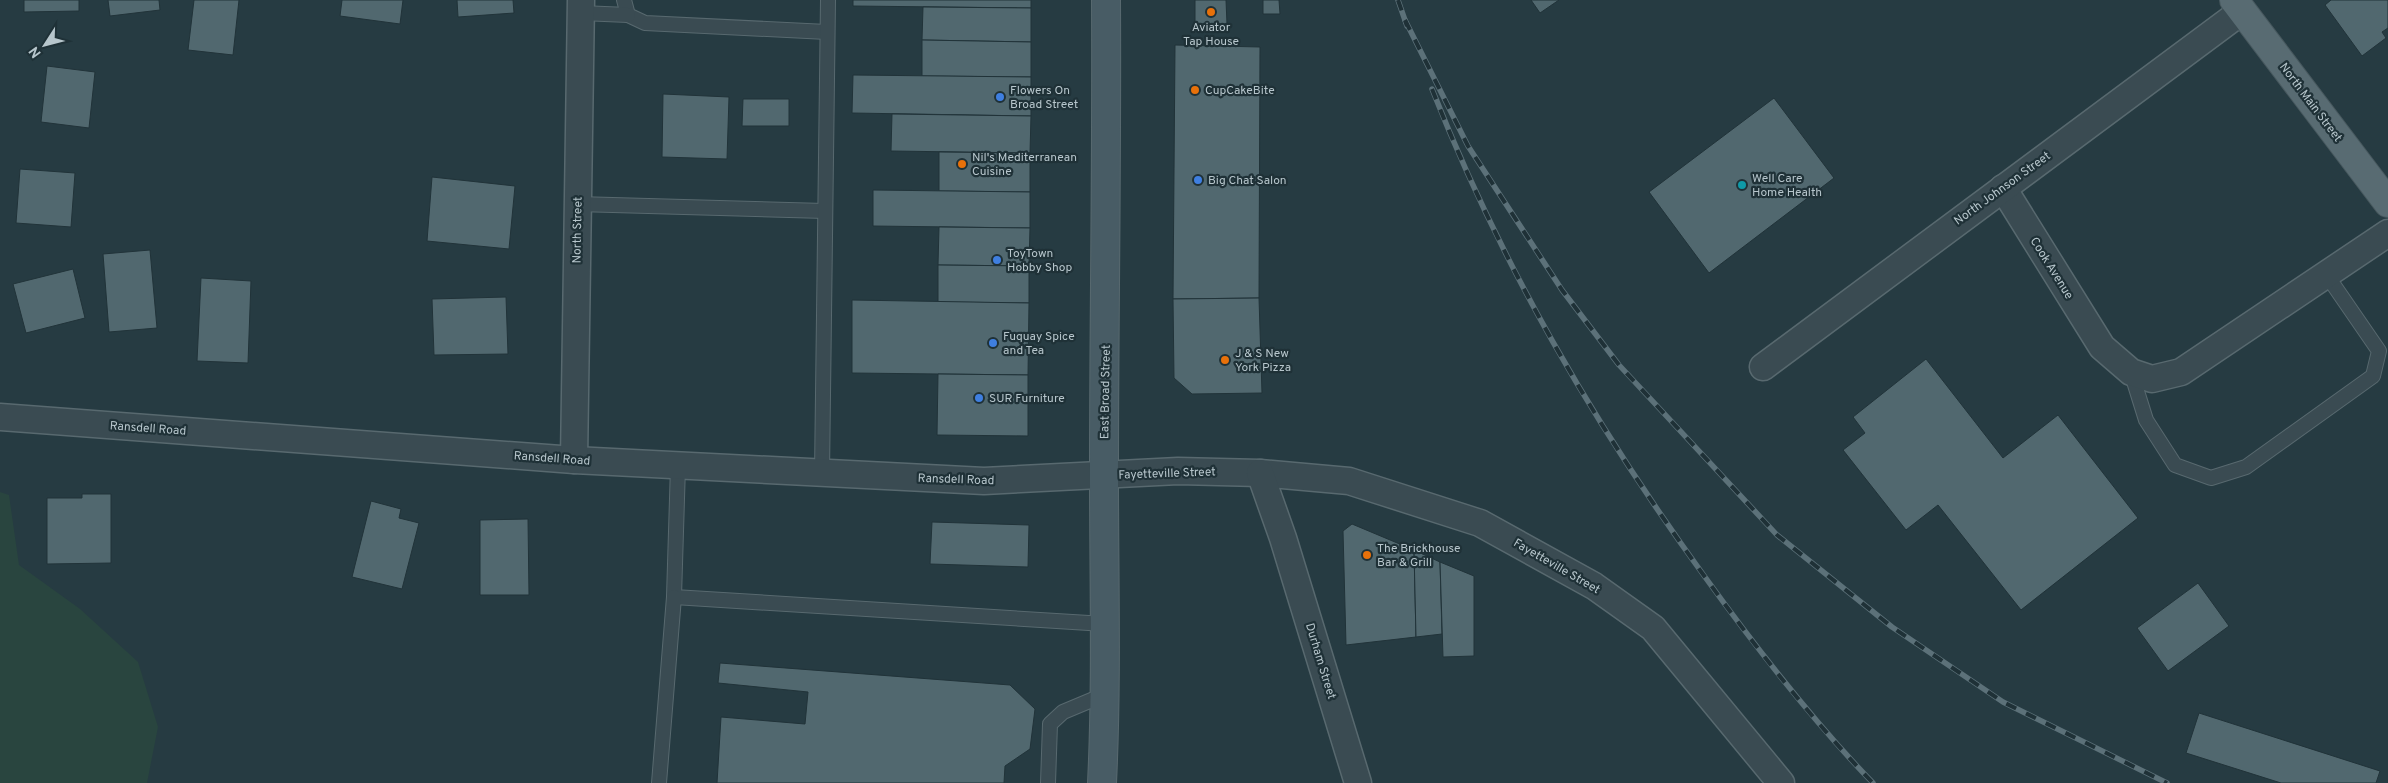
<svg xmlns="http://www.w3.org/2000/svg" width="2388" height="783" viewBox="0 0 2388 783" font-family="Overpass,sans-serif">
  <rect width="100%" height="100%" fill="#263b42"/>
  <path fill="#29453f" d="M0,492L9,495L19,565L80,609L138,662L158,727L147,783H0Z"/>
  <g fill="#51686f" stroke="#213339">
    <path d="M24,0H79V11L24,12Z"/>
    <path d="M108,0H159L160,10L110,16Z"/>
    <path d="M194,0H239L233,55L188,50Z"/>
    <path d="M342,0H403L400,24L340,16Z"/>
    <path d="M457,0H513L514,13L458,17Z"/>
    <path d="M853,0H1031V8L853,6Z"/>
    <path d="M1195,0H1226L1227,24L1195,25Z"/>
    <path d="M1263,0H1279L1280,14H1263Z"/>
    <path d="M1531,0H1559L1540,13Z"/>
    <path d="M2331,0H2388V28L2382,32L2386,38L2362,56L2325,5Z"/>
    <path d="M923,7L1031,8V42L922,40Z"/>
    <path d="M922,40L1031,42V77L922,76Z"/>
    <path d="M1175,45L1260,47L1259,298L1173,299Z"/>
    <path d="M47,66L95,72L89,128L41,122Z"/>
    <path d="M853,75L1031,77V116L852,113Z"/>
    <path d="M663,94L729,97L727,159L662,157Z"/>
    <path d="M1774,98L1834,178L1709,273L1649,192Z"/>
    <path d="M743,99H789V126H742Z"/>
    <path d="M892,114L1031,116L1030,153L891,151Z"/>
    <path d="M939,152L1030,153V192L939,191Z"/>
    <path d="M20,169L75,173L71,227L16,223Z"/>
    <path d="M432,177L515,186L509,249L427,241Z"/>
    <path d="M873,190L1030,192V228L873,226Z"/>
    <path d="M939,227L1030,228L1029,266L938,265Z"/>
    <path d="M150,250L157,328L109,332L103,254Z"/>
    <path d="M938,265L1029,266V303L938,302Z"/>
    <path d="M73,269L85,318L26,333L13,284Z"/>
    <path d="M201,278L251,281L248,363L197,361Z"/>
    <path d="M506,297L508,354L434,355L432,299Z"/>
    <path d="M1259,298L1262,393L1192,394L1174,378L1173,299Z"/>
    <path d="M852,300L1029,303L1028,375L852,373Z"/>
    <path d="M1926,359L2003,458L2058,415L2138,518L2021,610L1938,505L1906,530L1843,450L1865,433L1853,417Z"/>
    <path d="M938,374L1028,375V436L937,435Z"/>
    <path d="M82,494H111V563L47,564V498H82Z"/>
    <path d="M371,501L401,509L399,518L419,523L402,589L352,577Z"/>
    <path d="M528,519L529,595H480V520Z"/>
    <path d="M932,522L1029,525L1028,567L930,564Z"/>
    <path d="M1352,524L1414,550L1416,637L1346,645L1343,531Z"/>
    <path d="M1414,550L1440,562L1442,634L1416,637Z"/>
    <path d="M1440,562L1474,576V656L1443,657Z"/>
    <path d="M2198,583L2229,626L2168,671L2137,628Z"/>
    <path d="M720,663L1010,685L1035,709L1030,749L1005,766L1004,783H717L721,717L805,724L808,692L718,683Z"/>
    <path d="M2199,713L2380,771L2376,783H2281L2186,753Z"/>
  </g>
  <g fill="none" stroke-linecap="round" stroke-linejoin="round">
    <defs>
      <g id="service">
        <path d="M624,0L628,15L645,23L827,32"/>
        <path d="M581,13L628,15"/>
        <path d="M577,204L825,211"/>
        <path d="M2131,372L2146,420L2175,465L2211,478L2246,467L2373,376L2379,351L2326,274"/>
        <path d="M678,466L674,597L1105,624"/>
        <path d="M822,473L828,0"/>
        <path d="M659,783L674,597"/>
        <path d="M1048,783L1050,724L1063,712L1106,694"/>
      </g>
      <g id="minor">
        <path d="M2003,188L2102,347L2131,372L2152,379L2181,372L2388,233"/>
        <path d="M1763,367L2242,11"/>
        <path d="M0,417L574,460L984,481L1178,471L1260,473L1349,481L1480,523L1594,586L1653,628L1781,783"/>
        <path d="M574,460L581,0"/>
        <path d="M1260,473L1283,538L1358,783"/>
      </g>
      <path id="secondary" d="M1102,783C1107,681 1104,579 1104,476C1104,317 1107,159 1106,0"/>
      <path id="primary" d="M2234,0L2388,203"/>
    </defs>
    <use href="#service" stroke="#58696f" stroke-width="16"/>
    <use href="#minor" stroke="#58696f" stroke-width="29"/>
    <use href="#secondary" stroke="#58696f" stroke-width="30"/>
    <use href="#primary" stroke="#47585e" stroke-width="30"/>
    <use href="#service" stroke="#3a4b52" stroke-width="14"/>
    <use href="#minor" stroke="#3a4b52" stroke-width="26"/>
    <use href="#secondary" stroke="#485c65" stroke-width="28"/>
    <use href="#primary" stroke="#586b72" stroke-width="28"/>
    <defs>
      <g id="rail">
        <path d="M1398,0L1407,26"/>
        <path d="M1405,20L1468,146L1562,290L1619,365L1777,535L1892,627L2003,702L2167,783"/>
        <path d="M1432,89C1502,266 1593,423 1705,577C1757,649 1811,719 1873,783"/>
      </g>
    </defs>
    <use href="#rail" stroke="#5c7179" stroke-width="5.5"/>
    <use href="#rail" stroke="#1f3137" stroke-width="4" stroke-dasharray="11" stroke-linecap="butt"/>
  </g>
  <g fill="#e8710a" stroke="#1f3137" stroke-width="2">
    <circle cx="1211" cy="12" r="5"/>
    <circle cx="1195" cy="90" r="5"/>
    <circle cx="962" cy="164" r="5"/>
    <circle cx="1225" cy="360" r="5"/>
    <circle cx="1367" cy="555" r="5"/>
  </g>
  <g fill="#3f7fe0" stroke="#1f3137" stroke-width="2">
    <circle cx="1000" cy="97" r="5"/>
    <circle cx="1198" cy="180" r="5"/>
    <circle cx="997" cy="260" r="5"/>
    <circle cx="993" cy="343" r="5"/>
    <circle cx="979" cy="398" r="5"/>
  </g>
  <circle fill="#0f9aa8" stroke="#1f3137" stroke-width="2" cx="1742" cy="185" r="5"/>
  <g text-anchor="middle" stroke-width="4.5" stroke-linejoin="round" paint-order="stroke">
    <g font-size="12" fill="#b7c6cc" stroke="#1f3137" text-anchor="start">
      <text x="1211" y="31" text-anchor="middle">Aviator<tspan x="1211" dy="14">Tap House</tspan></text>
      <text x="1010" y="94">Flowers On<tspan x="1010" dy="14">Broad Street</tspan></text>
      <text x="1205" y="94">CupCakeBite</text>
      <text x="972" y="161">Nil's Mediterranean<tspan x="972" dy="14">Cuisine</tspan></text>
      <text x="1752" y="182">Well Care<tspan x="1752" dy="14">Home Health</tspan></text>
      <text x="1208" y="184">Big Chat Salon</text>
      <text x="1007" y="257">ToyTown<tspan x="1007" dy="14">Hobby Shop</tspan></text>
      <text x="1003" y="340">Fuquay Spice<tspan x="1003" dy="14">and Tea</tspan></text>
      <text x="1235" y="357">J &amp; S New<tspan x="1235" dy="14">York Pizza</tspan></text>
      <text x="989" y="402">SUR Furniture</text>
      <text x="1377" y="552">The Brickhouse<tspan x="1377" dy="14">Bar &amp; Grill</tspan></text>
    </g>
    <g font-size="12" fill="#b7c6cc" stroke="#1f3137">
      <text transform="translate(2311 102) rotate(53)" y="4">North Main Street</text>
      <text transform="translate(2002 188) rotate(-36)" y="4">North Johnson Street</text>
      <text transform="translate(577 230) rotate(-89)" y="4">North Street</text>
      <text transform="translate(2052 268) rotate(58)" y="4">Cook Avenue</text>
      <text transform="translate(1105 392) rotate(-89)" y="4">East Broad Street</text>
      <text transform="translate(148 428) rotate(4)" y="4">Ransdell Road</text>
      <text transform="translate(552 458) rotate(4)" y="4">Ransdell Road</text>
      <text transform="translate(1167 473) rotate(-2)" y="4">Fayetteville Street</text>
      <text transform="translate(956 479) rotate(2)" y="4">Ransdell Road</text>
      <text transform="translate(1557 566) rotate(30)" y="4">Fayetteville Street</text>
      <text transform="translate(1321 661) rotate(73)" y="4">Durham Street</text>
    </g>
  </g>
  <g transform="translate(45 45) rotate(234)" stroke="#1f3137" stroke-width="4" paint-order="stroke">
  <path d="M0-4L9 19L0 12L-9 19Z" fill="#b7c6cc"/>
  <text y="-8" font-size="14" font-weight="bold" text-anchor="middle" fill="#b7c6cc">N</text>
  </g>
</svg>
